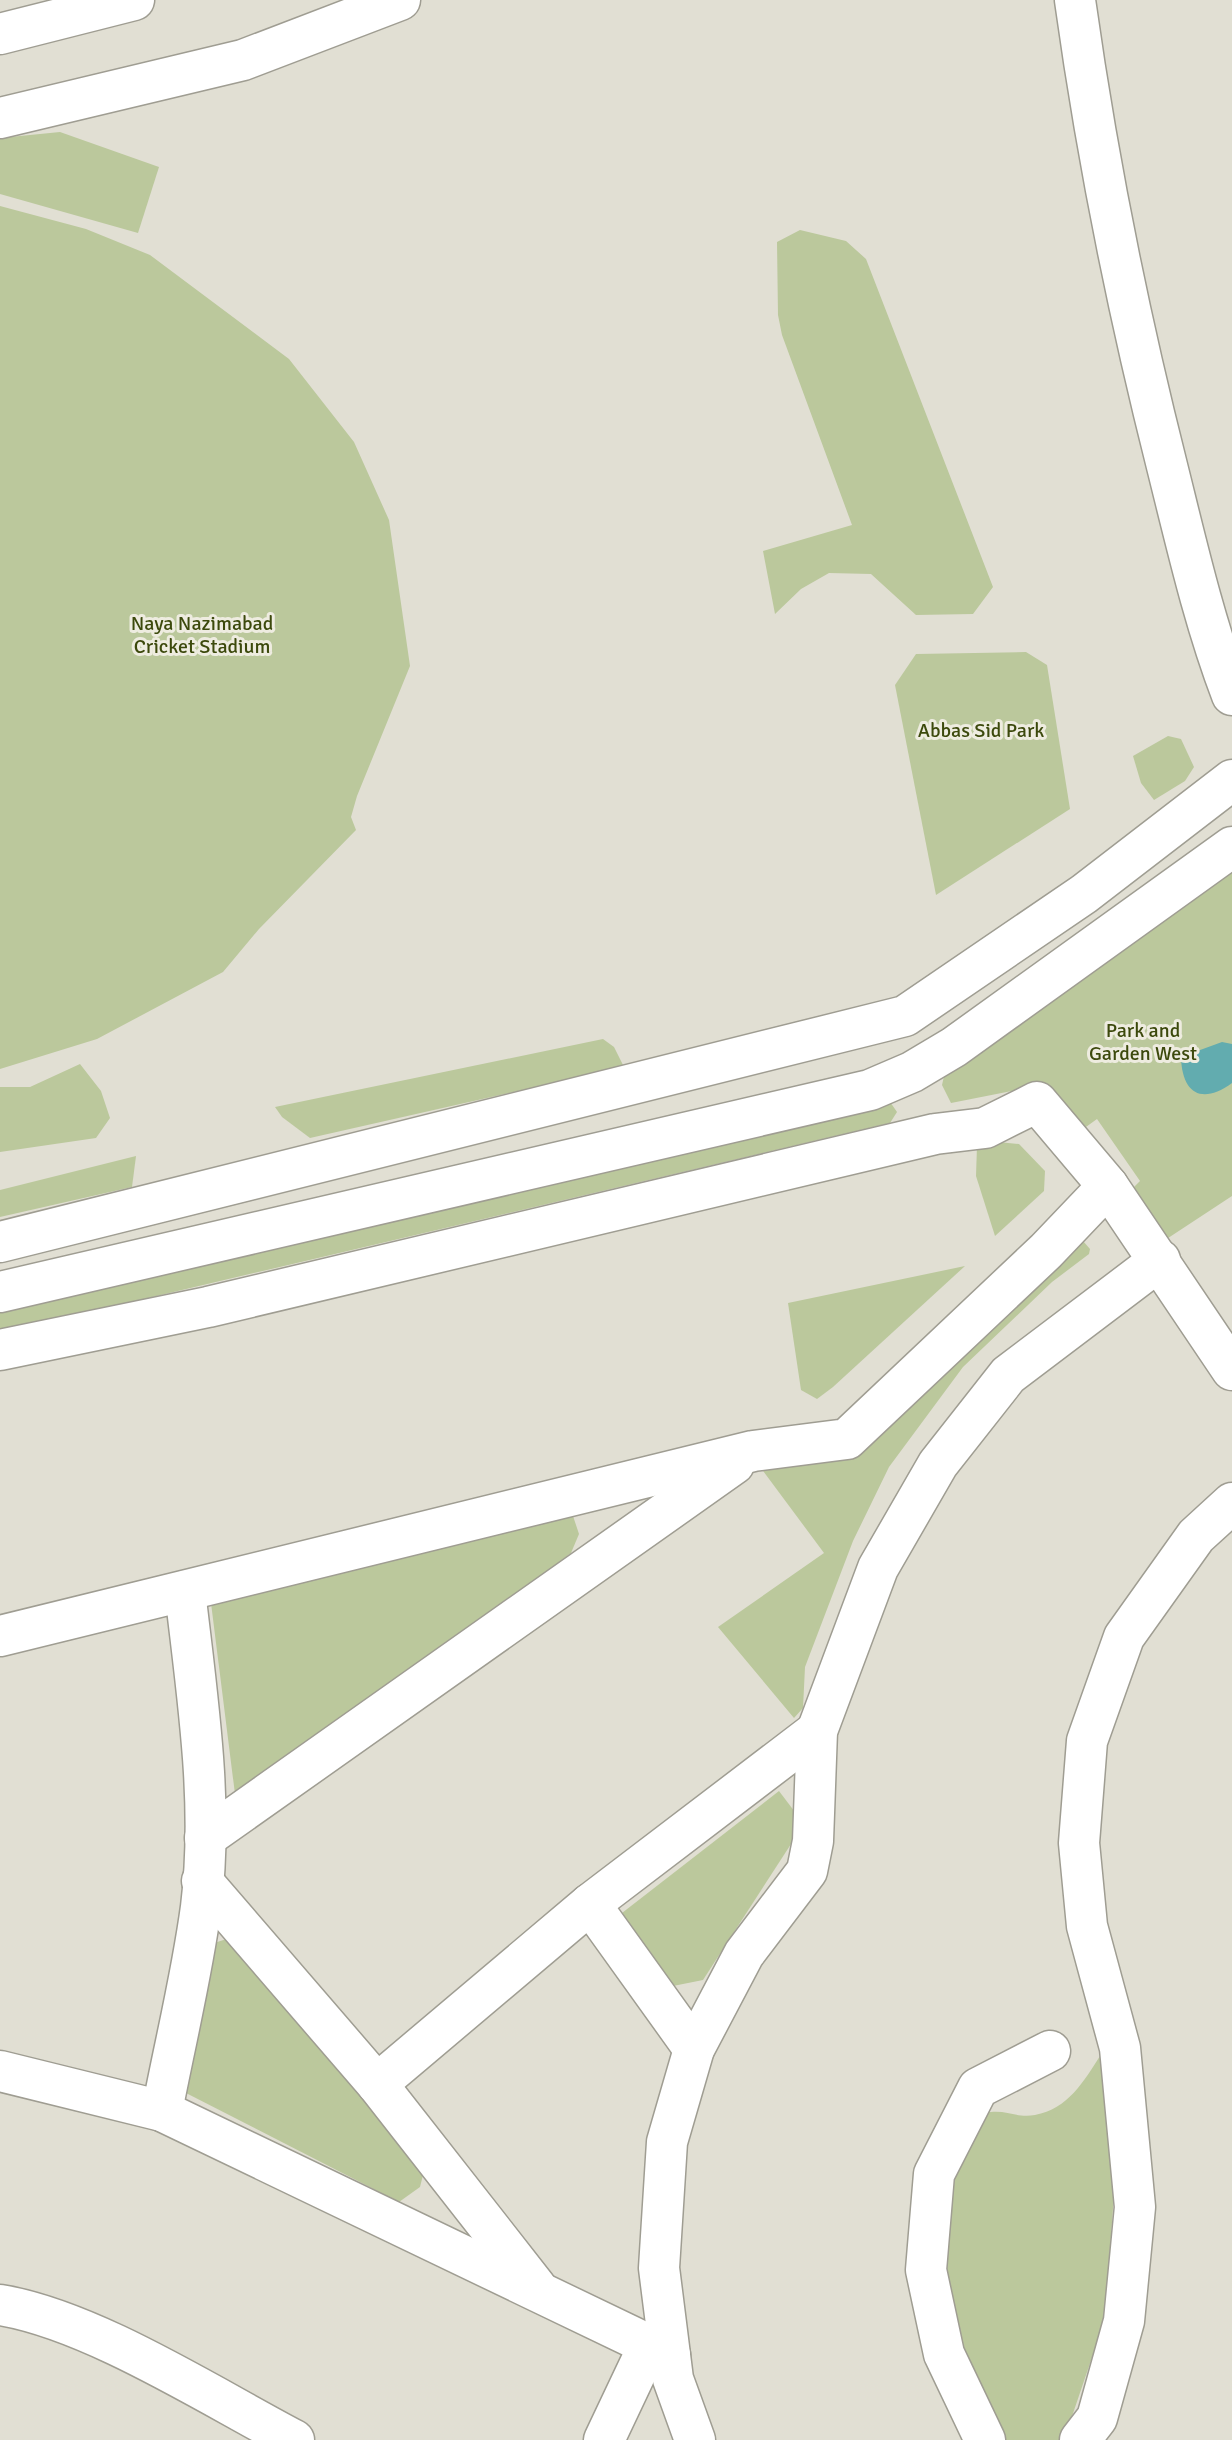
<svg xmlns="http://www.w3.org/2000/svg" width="1232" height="2440" viewBox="0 0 1232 2440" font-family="Signika,sans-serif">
  <rect width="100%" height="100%" fill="#e1dfd3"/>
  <g fill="#bbc89c">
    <path d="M60,132L159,167L138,233L0,194V138Z"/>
    <path d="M0,206L86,229L150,255L289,359L354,442L389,520L410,666L357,796L351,817L356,830L259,929L223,972L97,1039L0,1069Z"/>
    <path d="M800,230L846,241L866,259L993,587L973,614L916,615L871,574L829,573L801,589L775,614L763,551L852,525L782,335L778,315L777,242Z"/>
    <path d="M1026,652L1047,665L1070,809L936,895L895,685L916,654Z"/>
    <path d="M1168,736L1181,739L1194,767L1185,781L1154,800L1141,783L1133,756Z"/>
    <path d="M1232,867V1196L1159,1244L1121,1200L1140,1181L1097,1119L1079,1132L1037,1086L951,1103L942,1085L945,1072Z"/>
    <path d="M603,1039L614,1047L624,1067L310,1138L282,1117L275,1107Z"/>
    <path d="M80,1064L101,1091L110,1118L96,1138L0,1152V1087H30Z"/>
    <path d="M888,1099L897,1112L890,1123L0,1333V1305Z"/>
    <path d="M998,1142L1019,1144L1045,1171L1044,1191L995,1236L976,1176L977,1146Z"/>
    <path d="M136,1156L132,1187L0,1217V1190Z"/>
    <path d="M1076,1233L1090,1249L1089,1254L1052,1282L963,1367L889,1467L853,1541L805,1667L803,1708L794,1718L718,1627L824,1553L758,1464L849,1445Z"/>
    <path d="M965,1266L833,1387L817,1399L801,1390L788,1303Z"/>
    <path d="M557,1511L573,1516L579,1534L571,1553L237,1810L211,1603Z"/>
    <path d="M779,1791L804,1824L703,1980L668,1987L622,1913Z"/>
    <path d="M233,1937L425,2167L420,2187L399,2202L186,2093L214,1943Z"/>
    <path d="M1100,2056L1116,2167L1105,2319L1066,2434L1059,2440H1004L947,2337L935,2260L948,2174L973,2116C1005,2105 1012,2119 1035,2115C1068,2109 1084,2081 1100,2056Z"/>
  </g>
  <path fill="#62acaf" d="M1222,1042L1232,1044V1083C1202,1105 1182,1094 1181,1057Z"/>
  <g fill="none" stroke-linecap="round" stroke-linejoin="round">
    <defs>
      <g id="minor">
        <path d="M1075,0C1097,158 1128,312 1167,466C1186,542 1204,622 1232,695"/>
        <path d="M0,34L134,0"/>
        <path d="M0,118L243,60L400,0"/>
        <path d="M0,1242L905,1016L1084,894L1232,780"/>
        <path d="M0,1292L870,1090L912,1072L954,1047L1232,847"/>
        <path d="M0,1350L208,1307L935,1134L985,1128L1037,1102L1108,1186L1232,1370"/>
        <path d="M0,1636L753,1451L847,1439L1046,1251L1108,1186"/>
        <path d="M205,1838L734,1464"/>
        <path d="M202,1881L377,2084L536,2287"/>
        <path d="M590,1904L694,2049"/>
        <path d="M0,2071L162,2111L670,2355"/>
        <path d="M377,2084L590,1904L817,1731"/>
        <path d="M162,2111C175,2043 192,1975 201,1907C214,1802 197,1696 185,1591"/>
        <path d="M0,2305C92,2320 210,2396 294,2440"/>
        <path d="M604,2440L649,2345"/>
        <path d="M695,2440L673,2379L659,2268L667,2142L694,2049L744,1954L807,1871L813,1841L817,1731L878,1568L938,1464L1008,1375L1160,1260"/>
        <path d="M985,2440L944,2354L926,2270L934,2174L978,2088L1050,2051"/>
        <path d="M1080,2440L1097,2418L1124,2321L1135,2207L1120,2048L1087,1926L1079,1843L1087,1741L1124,1637L1196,1536L1232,1503"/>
      </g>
    </defs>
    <use href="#minor" stroke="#9f9d92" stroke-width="43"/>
    <use href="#minor" stroke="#fff" stroke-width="40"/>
  </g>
  <g text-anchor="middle" stroke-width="6" stroke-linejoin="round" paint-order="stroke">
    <g font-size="20" fill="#3c490c" stroke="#eeece0">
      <text x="202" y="630">Naya Nazimabad<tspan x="202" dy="23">Cricket Stadium</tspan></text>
      <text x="981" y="737">Abbas Sid Park</text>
      <text x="1143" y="1037">Park and<tspan x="1143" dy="23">Garden West</tspan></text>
    </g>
  </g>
</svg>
